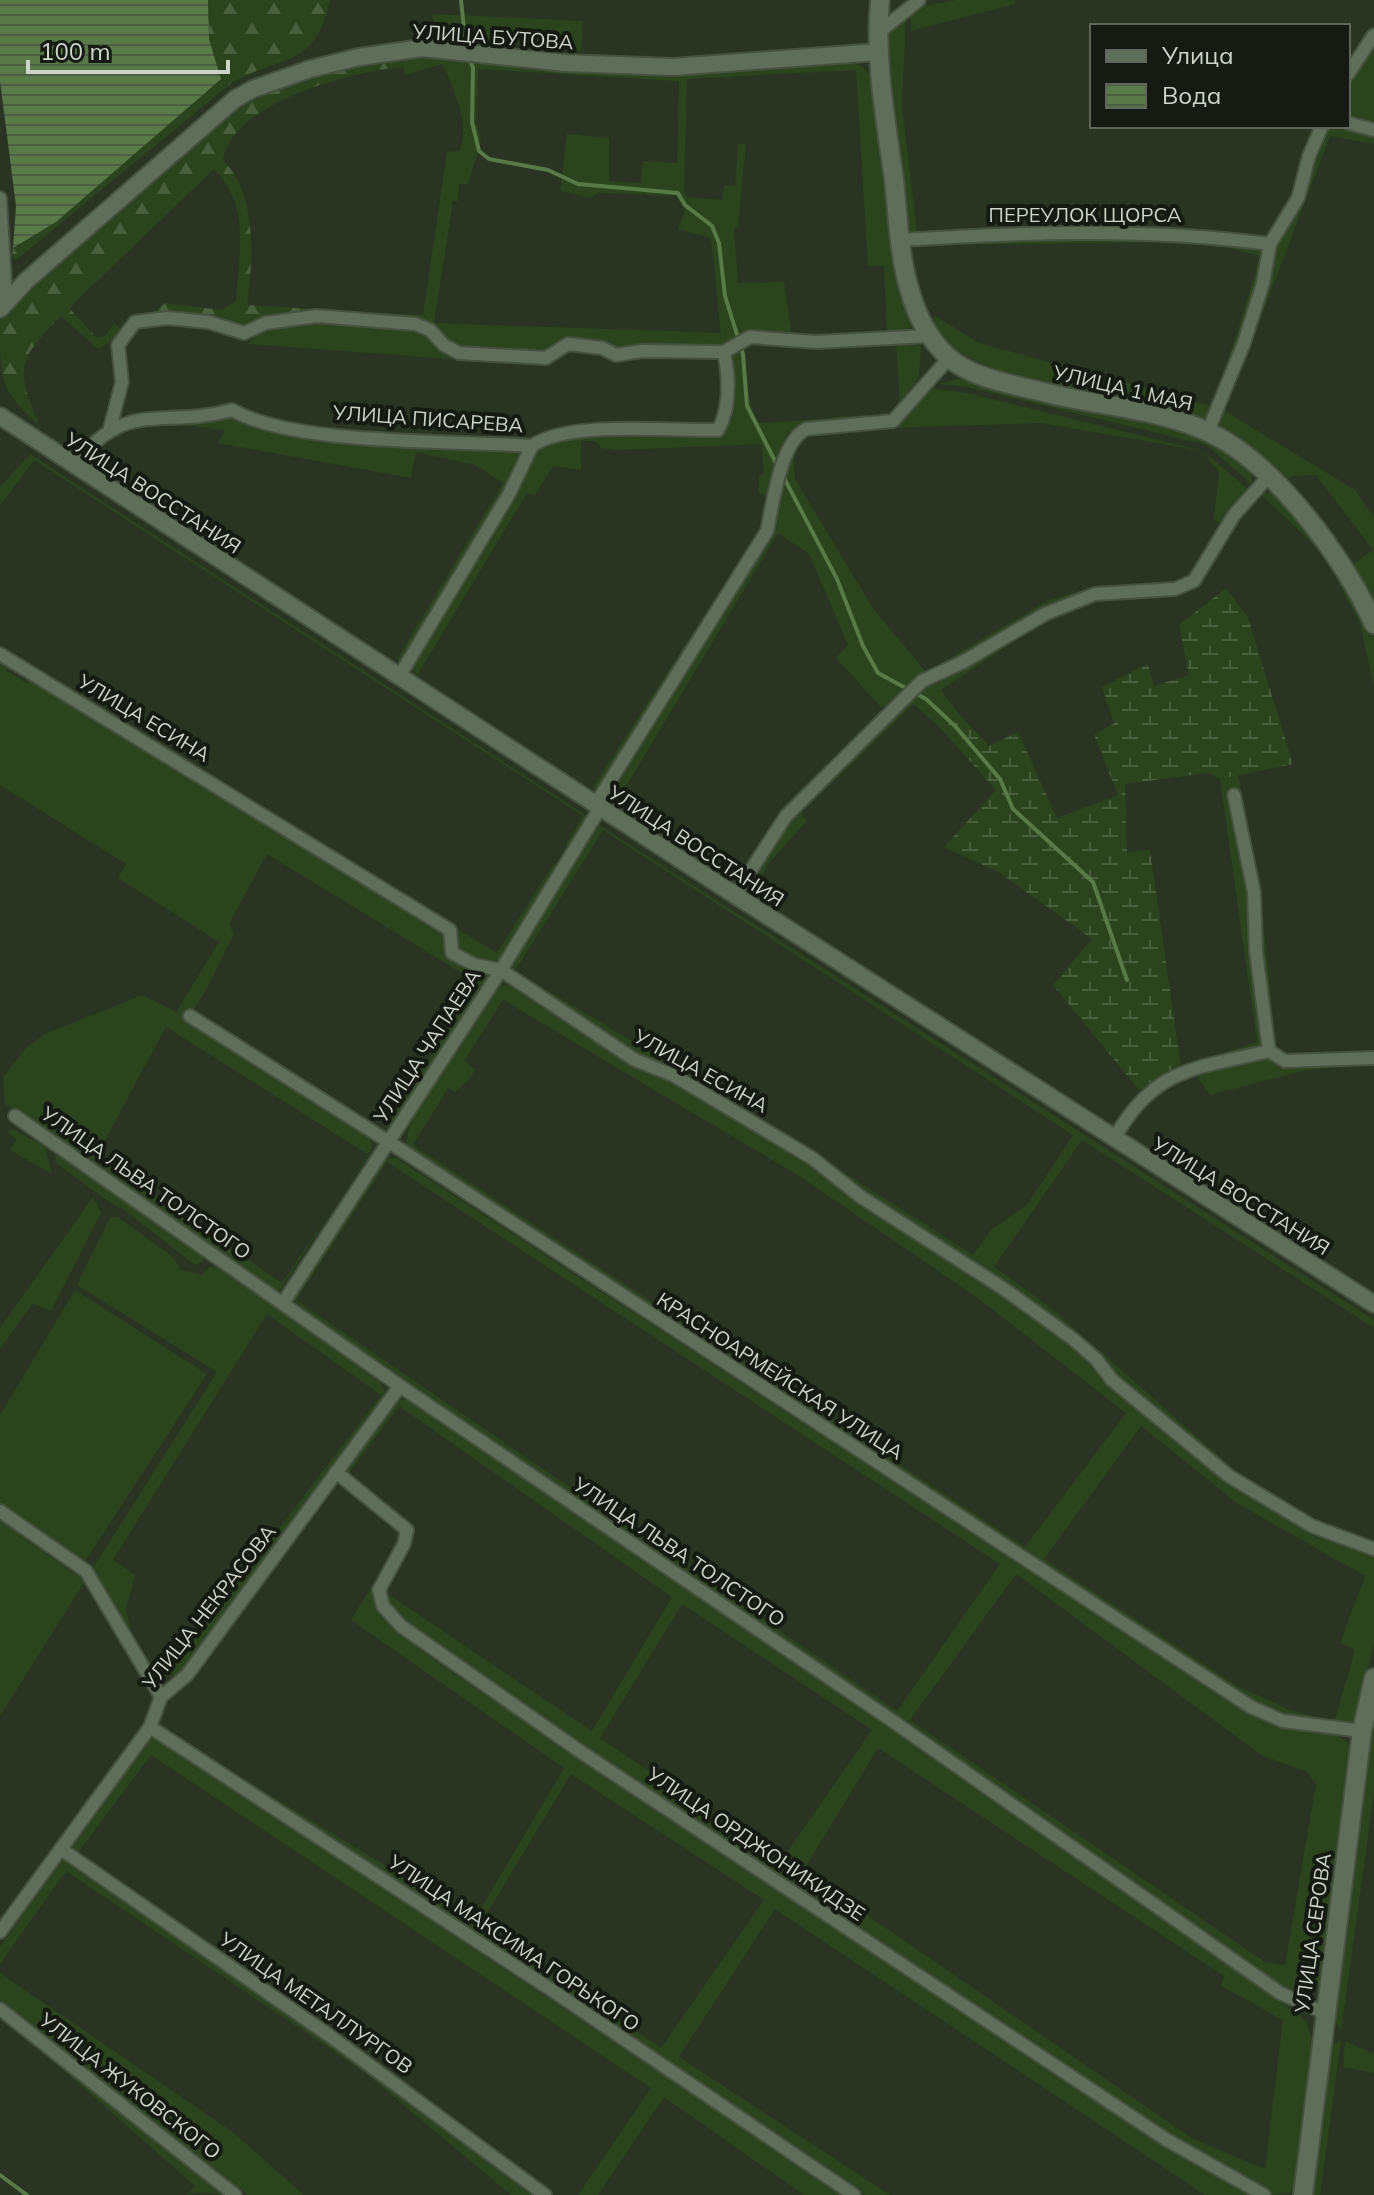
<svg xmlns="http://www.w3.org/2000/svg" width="1374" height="2195" viewBox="0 0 1374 2195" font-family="Mulish,sans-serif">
  <defs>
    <pattern id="forest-firs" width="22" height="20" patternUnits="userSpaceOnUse" patternTransform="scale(2)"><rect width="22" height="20" fill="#2b441d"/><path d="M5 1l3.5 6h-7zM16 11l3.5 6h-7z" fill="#495e3c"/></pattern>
    <pattern id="wetland-marsh" width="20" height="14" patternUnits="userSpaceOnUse" patternTransform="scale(2)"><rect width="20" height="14" fill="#2b441d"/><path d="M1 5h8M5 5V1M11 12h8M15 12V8" fill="none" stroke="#495e3c"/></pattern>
    <pattern id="water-rules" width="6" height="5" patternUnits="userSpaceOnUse" patternTransform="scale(2)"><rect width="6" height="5" fill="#5a7949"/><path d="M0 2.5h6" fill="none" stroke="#4d5f43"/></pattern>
  </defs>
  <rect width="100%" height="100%" fill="#293522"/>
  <g fill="#2b441d" fill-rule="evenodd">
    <path d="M957,0H1015V4L911,31V12L923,6Z"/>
    <path d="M432,14L583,21L581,51L435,36Z"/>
    <path d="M906,16L902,105L917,233L910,234L884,55L885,36Z"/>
    <path d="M1374,40V126L1348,119V81Z"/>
    <path d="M427,54L478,61L847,62L862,66L876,84L914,316L911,328L887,334L884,266H868L856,70L687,79L684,192L688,197L722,200L724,185L735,186L738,145L746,143L738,227L734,229L738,283L784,282L792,338L748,333L721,346L618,350L602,343L564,339L542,353L460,350L446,343L433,328L312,312V309L423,315L447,152L459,151C472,127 452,87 443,64L405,75L400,55ZM478,69L679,81L677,163L643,161L641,183L609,181V138L567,134L560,191L590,198L598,193L676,196L685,211L678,229L711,238L721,333L434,323L453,201H458L459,184H468L481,141L476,122Z"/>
    <path d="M1326,126H1345L1374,134V144L1330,136L1225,411L1355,490L1374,517V613L1349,567L1373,550L1316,475L1292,476L1284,484L1216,430L1273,246Z"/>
    <path d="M1025,238L1198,239L1251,245L1264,255V262L1239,344L1209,417L1200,421C1184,416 1168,410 1152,406C1108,395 933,375 934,315L979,343L1211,406L1238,331L1260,256L1229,248L1170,242L924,245V242Z"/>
    <path d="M316,320L412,327L427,333L452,359L248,344C260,322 294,323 316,320Z"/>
    <path d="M912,338L921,347L919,377L900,405L896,343L793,348L773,342L744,344L748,396L757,423L889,415C859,417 806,412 786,436L767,497L759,493V477L764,473L761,444L618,450L601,448L595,441H581V470L553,466L535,495L527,493L418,674L409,668L512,497L534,451L545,443L579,435L720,436L732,418V353L736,345L751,339L817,345Z"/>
    <path d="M973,375L1201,436L1252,469L1251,484L1207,445L967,387L938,384Z"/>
    <path d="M931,388L967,393L1203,451L1248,489L1220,523L1214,520L1219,472L1203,451L1041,423L894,428Z"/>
    <path d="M234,416L257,429L372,442L525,451L504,493L401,661L397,659L503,483L475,465L416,452L411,478L218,443L225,430L159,422L206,421Z"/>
    <path d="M793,445L795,479L874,610L926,672L1047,601L1099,585L1046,605L960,658L926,672L882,708L836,658L848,645L809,554L778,533L616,803L606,797L773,530Z"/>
    <path d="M30,454L587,816L569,847L565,846L583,816L34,460L0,506V487Z"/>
    <path d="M1259,492L1276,494C1307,530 1361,592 1374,638C1374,652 1374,672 1374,687L1360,623L1324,555Z"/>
    <path d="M758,533L734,580L598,790L593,787Z"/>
    <path d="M1019,638L941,690L959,714L942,730L914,704L801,813L807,821L768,864L754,889L746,885L791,817L925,686Z"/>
    <path d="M0,660L9,665L6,671L27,683L31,678L445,933L448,956L460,967L491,974L391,1124L385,1128L478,983L267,854L229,924L234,935C217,963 208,996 184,1020L369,1138L372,1148L280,1290H274L94,1161L5,1104L3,1077L26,1048L45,1034L143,995L176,1012L219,942L118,878L126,864L0,785ZM166,1027L369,1155L282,1283L97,1155Z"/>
    <path d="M1238,774L1261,903L1276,1046L1285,1058L1272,1048L1251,892L1263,1038L1260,1047L1164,1075L1139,1090L1165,1072L1257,1042L1220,779Z"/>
    <path d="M599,825L1374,1320V1328L1082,1140L994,1267L1051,1308L1239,1474L1324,1526L1232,1474L977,1267L509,971ZM603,830L1073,1135L1027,1205L992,1229L973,1255L735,1103L515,971Z"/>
    <path d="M554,863L556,868L498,963L478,961L456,950L455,928L497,953Z"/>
    <path d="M508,985L515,987L809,1163L1069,1342L1093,1362L1107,1384L1226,1480L1312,1535L1374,1555V1642L1358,1719C1325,1733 1282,1714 1251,1702L411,1153L406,1143L410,1123L490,996L498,987ZM503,1000L799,1176L975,1296L1126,1413L1025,1547L413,1145L448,1088L455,1092L470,1079L475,1069L464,1061ZM1141,1426L1238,1504L1365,1576L1340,1643L1355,1650L1334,1723L1288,1709L1237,1686L1044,1559Z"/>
    <path d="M1268,1055L1374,1060V1064L1306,1070L1210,1095L1195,1074Z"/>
    <path d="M12,1129L45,1146L52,1174L10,1150L17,1140L7,1132Z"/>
    <path d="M55,1154L204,1255L202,1262L195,1265L122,1208C110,1205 73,1174 57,1164Z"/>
    <path d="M396,1158L1246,1712L1280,1726L1335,1734L1347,1742L1352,1754L1323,1977C1311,1998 1299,1996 1279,1985L303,1310L295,1300V1292L385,1159ZM387,1162L1000,1564L897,1711L296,1300ZM1016,1574L1261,1755L1307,1772L1316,1784L1285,1965L1265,1962L910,1720Z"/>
    <path d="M93,1197L101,1213L51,1311L33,1303L0,1349V1328Z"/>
    <path d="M110,1217H118L173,1257L181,1270L201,1275L210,1267H221L381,1383L385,1392L189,1663L177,1674L165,1677L159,1673L170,1658L178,1661L381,1395L267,1314L113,1560L135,1575L126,1610L131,1631L93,1568L217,1372L77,1285Z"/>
    <path d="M75,1290L207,1374L86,1560H78L0,1505V1415Z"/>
    <path d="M402,1399L415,1403L902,1735L1295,2012L1306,2021L1314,2046L1298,2181L1290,2193L1272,2195L1172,2138L571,1740L388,1607L383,1591L592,1731L672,1597L399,1406L349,1473L345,1470L394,1404ZM682,1604L872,1730L781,1861L600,1738ZM878,1748L1224,1976L1221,1986L1283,2020L1265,2169L1193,2139L803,1871Z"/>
    <path d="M0,1521L85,1581L0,1716Z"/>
    <path d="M402,1537C394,1553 380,1571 376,1588C367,1619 436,1660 459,1677L1166,2145L1250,2195H1205L775,1909L679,2057L890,2195H865L561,1989L157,1726L474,1920L564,1768L351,1620ZM571,1774L764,1900L661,2048L480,1925Z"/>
    <path d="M1374,1714V1793L1341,2031L1332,2016Z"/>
    <path d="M153,1735L844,2195H804L664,2097L598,2195H578L651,2088L151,1755L77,1854L70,1850Z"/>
    <path d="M63,1859L322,2039L531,2195H511L363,2071L66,1871L0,1964V1947Z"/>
    <path d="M0,1973L234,2133L304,2195H248L0,2001Z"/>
    <path d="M26,2037L222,2195L201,2192L187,2195L195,2186Z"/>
    <path d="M1341,2040L1320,2195H1310L1328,2048Z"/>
    <path d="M1345,2041L1374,2054V2073L1343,2067Z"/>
  </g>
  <g fill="url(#forest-firs)">
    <path d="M208,0H330C316,70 279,54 230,84L16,260L12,256L13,248L56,222L220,79L209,39Z"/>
    <path d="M400,55L402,67C353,71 230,103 223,160C258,196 253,259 247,305L312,309V312L244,327L225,324L212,316L166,312L151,315L165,303L221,310L236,301C239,251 251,207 214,169L69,308L96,337L105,336L114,323L122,330L114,340L98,349L61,316C17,359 15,371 40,426C0,390 0,380 0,321L31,285L223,117C278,82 337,70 400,55Z"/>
  </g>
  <path fill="url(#wetland-marsh)" d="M1226,588L1248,618L1293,764L1220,779L1208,773L1125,784L1127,852L1150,850L1181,1068L1165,1072L1139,1090L1053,985L1092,939L1000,873L944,847L996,790L942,730L959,714L989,746L1018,732L1057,818L1118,795L1094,735L1114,723L1102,687L1148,664L1154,686L1189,675L1179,625Z"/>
  <path fill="url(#water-rules)" d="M0,0H208L209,39L221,79L56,222L13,248L16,206L0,81Z"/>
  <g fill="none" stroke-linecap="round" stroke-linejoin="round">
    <g stroke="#5a7949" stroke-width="4">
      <path d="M461,0L466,48"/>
      <path d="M469,56L473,68L472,122L479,151L489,159L548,170L578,184L678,193L685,205L712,226L719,243L725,296L743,354L747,406L778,467"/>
      <path d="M782,474L837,579L863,646L878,673L926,699L955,726L1000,779L1013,809L1093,882L1127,980"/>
      <path d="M0,2175L27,2195"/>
    </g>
    <defs>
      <g id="minor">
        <path d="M878,33L919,0"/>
        <path d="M1348,74L1374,35"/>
        <path d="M1348,123L1374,130"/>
        <path d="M0,198L6,299"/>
        <path d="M901,240C1024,232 1147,228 1270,244"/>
        <path d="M110,428L122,382L118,345L135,322L167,318L208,322L244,333L266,323L317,316L415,324L430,330L444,345L459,353L546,358L568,344L602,348L616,355L642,351L724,352L750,337L816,342L928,336"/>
        <path d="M1208,431L1244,343L1263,283L1270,244L1298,198L1309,156L1322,126"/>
        <path d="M74,467C123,397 164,429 232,410C296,446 454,440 532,446C569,420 672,431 718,430C731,407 729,377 724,352"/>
        <path d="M0,654L450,930L452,953L475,965L501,970L635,1060L673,1075L812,1158L861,1197L1004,1289L1073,1339L1096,1359L1112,1380L1229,1476L1312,1526L1374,1549"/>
        <path d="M400,675L509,494L532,446"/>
        <path d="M1234,795L1254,892L1256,952L1269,1051L1285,1061L1374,1058"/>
        <path d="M595,805L767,531C773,503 780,443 806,429L893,421L949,358"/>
        <path d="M735,895L786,816L922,681L963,662L1045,614L1095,594L1175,589L1194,581L1234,515L1268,477"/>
        <path d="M190,1016L389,1142L1251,1707L1283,1721L1362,1731"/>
        <path d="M15,1116L400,1386L894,1722L1280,1993L1325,2013"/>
        <path d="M1114,1139C1154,1067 1195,1069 1269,1051"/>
        <path d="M283,1303L501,970L600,808"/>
        <path d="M336,1472L407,1530L404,1544L379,1590L383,1606L401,1626L581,1752L1167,2140L1264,2195"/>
        <path d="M0,1511L86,1571L161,1697"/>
        <path d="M150,1727L550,1989L854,2195"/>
        <path d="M61,1849L330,2036L545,2195"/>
        <path d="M0,1932L150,1727L161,1697L187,1675L400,1386"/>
        <path d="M0,2009L235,2195"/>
      </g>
      <g id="tertiary">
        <path d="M0,309L27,280L235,99L253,89L310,69L359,57L422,48L565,63L673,67L878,52"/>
        <path d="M0,416L735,895L1374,1304"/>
      </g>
      <g id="secondary">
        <path d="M880,0C874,60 886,121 894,180C898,216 899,254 909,288C916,314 927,337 947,356C972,379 1015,385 1047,393C1099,406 1157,409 1206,431C1273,460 1345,559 1374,624"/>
        <path d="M1303,2195L1362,1731L1374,1678"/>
      </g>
    </defs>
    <use href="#minor" stroke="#465140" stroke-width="16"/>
    <use href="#tertiary" stroke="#465140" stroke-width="20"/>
    <use href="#secondary" stroke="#465140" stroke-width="22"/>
    <use href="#minor" stroke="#5f6e59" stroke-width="12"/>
    <use href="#tertiary" stroke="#5f6e59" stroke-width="16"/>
    <use href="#secondary" stroke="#5f6e59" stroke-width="18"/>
  </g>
  <g text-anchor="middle" stroke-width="8" stroke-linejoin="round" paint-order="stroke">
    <g font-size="20" fill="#cdd5c9" stroke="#151b12">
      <text transform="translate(493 37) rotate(4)" y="7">УЛИЦА БУТОВА</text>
      <text x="1085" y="222">ПЕРЕУЛОК ЩОРСА</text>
      <text transform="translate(1123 388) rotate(13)" y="7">УЛИЦА 1 МАЯ</text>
      <text transform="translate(428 419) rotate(4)" y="7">УЛИЦА ПИСАРЕВА</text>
      <text transform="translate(153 493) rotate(33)" y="7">УЛИЦА ВОССТАНИЯ</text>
      <text transform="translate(144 718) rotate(31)" y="7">УЛИЦА ЕСИНА</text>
      <text transform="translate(696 846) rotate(33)" y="7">УЛИЦА ВОССТАНИЯ</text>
      <text transform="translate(427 1046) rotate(-57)" y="7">УЛИЦА ЧАПАЕВА</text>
      <text transform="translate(701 1071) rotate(29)" y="7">УЛИЦА ЕСИНА</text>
      <text transform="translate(146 1183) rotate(35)" y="7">УЛИЦА ЛЬВА ТОЛСТОГО</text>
      <text transform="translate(1241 1196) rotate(32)" y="7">УЛИЦА ВОССТАНИЯ</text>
      <text transform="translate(780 1376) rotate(33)" y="7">КРАСНОАРМЕЙСКАЯ УЛИЦА</text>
      <text transform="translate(679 1552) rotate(34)" y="7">УЛИЦА ЛЬВА ТОЛСТОГО</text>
      <text transform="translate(209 1607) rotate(-52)" y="7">УЛИЦА НЕКРАСОВА</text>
      <text transform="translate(756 1844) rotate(34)" y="7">УЛИЦА ОРДЖОНИКИДЗЕ</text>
      <text transform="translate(1313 1933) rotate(-82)" y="7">УЛИЦА СЕРОВА</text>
      <text transform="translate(514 1943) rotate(34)" y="7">УЛИЦА МАКСИМА ГОРЬКОГО</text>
      <text transform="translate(316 2003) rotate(35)" y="7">УЛИЦА МЕТАЛЛУРГОВ</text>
      <text transform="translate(130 2086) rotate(38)" y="7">УЛИЦА ЖУКОВСКОГО</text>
    </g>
  </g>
  <rect x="1090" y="24" width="260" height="104" fill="#151b12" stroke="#5f655b" stroke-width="2"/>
  <rect x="1106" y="50" width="40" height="12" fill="#5f6e59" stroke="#5f655b" stroke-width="2"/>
  <text x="1162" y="64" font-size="24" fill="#cdd5c9">Улица</text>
  <rect x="1106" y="84" width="40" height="24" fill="url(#water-rules)" stroke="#5f655b" stroke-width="2"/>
  <text x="1162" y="104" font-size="24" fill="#cdd5c9">Вода</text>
  <path d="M28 60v12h200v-12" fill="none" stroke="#cdd5c9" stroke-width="4"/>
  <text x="40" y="60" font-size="24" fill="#cdd5c9" stroke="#151b12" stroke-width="6" paint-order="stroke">100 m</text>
</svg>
